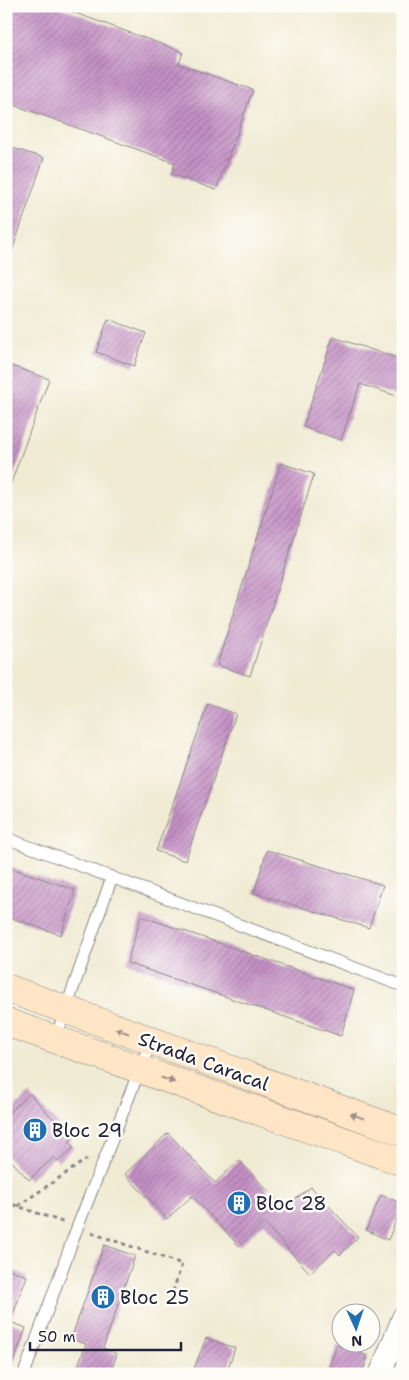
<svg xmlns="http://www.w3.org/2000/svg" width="409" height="1380" viewBox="0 0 409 1380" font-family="'Shantell Sans',sans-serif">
  <defs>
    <pattern id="building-hatch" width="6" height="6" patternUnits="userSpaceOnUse" patternTransform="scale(1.25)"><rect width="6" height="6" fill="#c490c5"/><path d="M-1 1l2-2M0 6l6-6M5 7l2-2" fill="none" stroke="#9f75a1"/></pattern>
  </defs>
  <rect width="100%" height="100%" fill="#fdfcf7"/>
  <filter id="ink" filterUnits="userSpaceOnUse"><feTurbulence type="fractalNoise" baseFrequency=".02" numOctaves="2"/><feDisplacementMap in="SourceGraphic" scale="10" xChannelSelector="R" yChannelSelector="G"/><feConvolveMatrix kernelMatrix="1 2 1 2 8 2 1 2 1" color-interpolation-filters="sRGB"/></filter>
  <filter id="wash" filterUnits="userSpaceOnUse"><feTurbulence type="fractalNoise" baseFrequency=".0096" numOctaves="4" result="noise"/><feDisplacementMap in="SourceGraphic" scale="20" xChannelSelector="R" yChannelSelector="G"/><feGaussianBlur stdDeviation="1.12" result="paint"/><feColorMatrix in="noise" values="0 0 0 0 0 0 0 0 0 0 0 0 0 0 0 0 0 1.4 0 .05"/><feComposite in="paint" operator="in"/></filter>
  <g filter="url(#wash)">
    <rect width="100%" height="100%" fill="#f0ead2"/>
    <g id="blocks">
      <g fill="url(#building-hatch)">
        <path d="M6,6H56L183,52L179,64L253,90L216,190L171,174L175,163L6,102Z"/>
        <path d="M6,146L44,158L9,260H6Z"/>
        <path d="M108,319L146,333L134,366L96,352Z"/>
        <path d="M333,337L403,360V398L360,384L341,440L303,427Z"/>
        <path d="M6,364L49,379L8,491H6Z"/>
        <path d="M281,463L314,474L250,676L217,665Z"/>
        <path d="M208,704L236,714L185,861L156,851Z"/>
        <path d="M267,850L383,885L369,928L254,893Z"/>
        <path d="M6,866L75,890L61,935L6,916Z"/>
        <path d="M141,916L354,990L341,1036L127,963Z"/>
        <path d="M30,1094L72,1139L69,1142L74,1147L58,1162L54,1157L29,1180L6,1155V1115Z"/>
        <path d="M168,1133L215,1183L239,1160L284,1208L311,1187L358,1237L340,1255L335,1250L310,1273L264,1223L239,1246L192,1196L167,1219L125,1174Z"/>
        <path d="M381,1195L403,1204L388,1240L366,1230Z"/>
        <path d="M104,1245L135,1256L103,1348L117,1354L110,1374H75L86,1344L71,1339Z"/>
        <path d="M6,1268L27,1276L10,1322L26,1328L9,1374H6Z"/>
        <path d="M206,1338L235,1348L226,1374H192Z"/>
        <path d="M337,1345L368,1356L362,1374H327Z"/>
      </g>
    </g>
  </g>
  <g filter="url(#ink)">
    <use href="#blocks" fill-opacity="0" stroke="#898686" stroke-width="1"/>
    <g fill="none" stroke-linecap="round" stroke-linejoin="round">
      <defs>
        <g id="lane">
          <path d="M6,838L403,986"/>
          <path d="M55,1040L112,877"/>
          <path d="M24,1374L77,1228L151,1041"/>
        </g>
        <path id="street" d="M380,1374L403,1317"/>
        <g id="secondary">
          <path d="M6,988L403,1132"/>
          <path d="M6,1022L403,1162"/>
        </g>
      </defs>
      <use href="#lane" stroke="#898686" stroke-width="13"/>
      <use href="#street" stroke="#898686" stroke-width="23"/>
      <use href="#secondary" stroke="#898686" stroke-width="29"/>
      <g stroke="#898686" stroke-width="3" stroke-dasharray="4 4" stroke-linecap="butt">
        <path d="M6,1202L65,1223"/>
        <path d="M18,1206L87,1159"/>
        <path d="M92,1233L182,1264L173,1291"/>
      </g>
      <use href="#lane" stroke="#fff" stroke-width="11"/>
      <use href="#street" stroke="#fff" stroke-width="21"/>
      <use href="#secondary" stroke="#fde5c5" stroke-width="28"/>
    </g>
    <defs><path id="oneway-solid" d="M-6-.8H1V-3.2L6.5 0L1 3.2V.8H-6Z" transform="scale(1.25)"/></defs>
    <g fill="#9a8d87">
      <use href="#oneway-solid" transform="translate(122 1031) rotate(-160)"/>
      <use href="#oneway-solid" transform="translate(168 1080) rotate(19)"/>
      <use href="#oneway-solid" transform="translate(357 1116) rotate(-160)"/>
    </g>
  </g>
  <defs>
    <symbol id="building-disc" viewBox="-11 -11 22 22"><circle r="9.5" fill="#1f6fb2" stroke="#fdfcf7"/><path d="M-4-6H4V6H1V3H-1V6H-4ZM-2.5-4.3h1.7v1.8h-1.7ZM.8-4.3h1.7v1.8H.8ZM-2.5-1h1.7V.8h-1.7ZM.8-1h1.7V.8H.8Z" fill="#fff"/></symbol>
  </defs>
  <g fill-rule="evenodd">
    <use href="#building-disc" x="21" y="1116" width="28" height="28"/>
    <use href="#building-disc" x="225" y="1189" width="28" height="28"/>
    <use href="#building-disc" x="89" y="1283" width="28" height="28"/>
  </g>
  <g text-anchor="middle" stroke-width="5" stroke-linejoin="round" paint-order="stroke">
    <g font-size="19" fill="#22223b" stroke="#fdfcf7">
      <text transform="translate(204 1061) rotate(20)" y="7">Strada Caracal</text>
    </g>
    <g font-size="19" fill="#22223b" stroke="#fdfcf7" text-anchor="start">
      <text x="52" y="1137">Bloc 29</text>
      <text x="256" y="1210">Bloc 28</text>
      <text x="120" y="1304">Bloc 25</text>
    </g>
  </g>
  <rect width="409" height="1380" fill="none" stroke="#fdfcf7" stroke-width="25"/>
  <g transform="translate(356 1328) rotate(177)"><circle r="24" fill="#fdfcf7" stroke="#a5a5ac"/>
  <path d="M0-4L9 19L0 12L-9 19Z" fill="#1f6fb2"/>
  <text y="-8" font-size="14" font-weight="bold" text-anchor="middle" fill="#22223b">N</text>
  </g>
  <path d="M30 1342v8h151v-8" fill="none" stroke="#22223b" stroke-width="2.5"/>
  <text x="38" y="1342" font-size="15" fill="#22223b" stroke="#fdfcf7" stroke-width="4" paint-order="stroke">50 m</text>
</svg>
